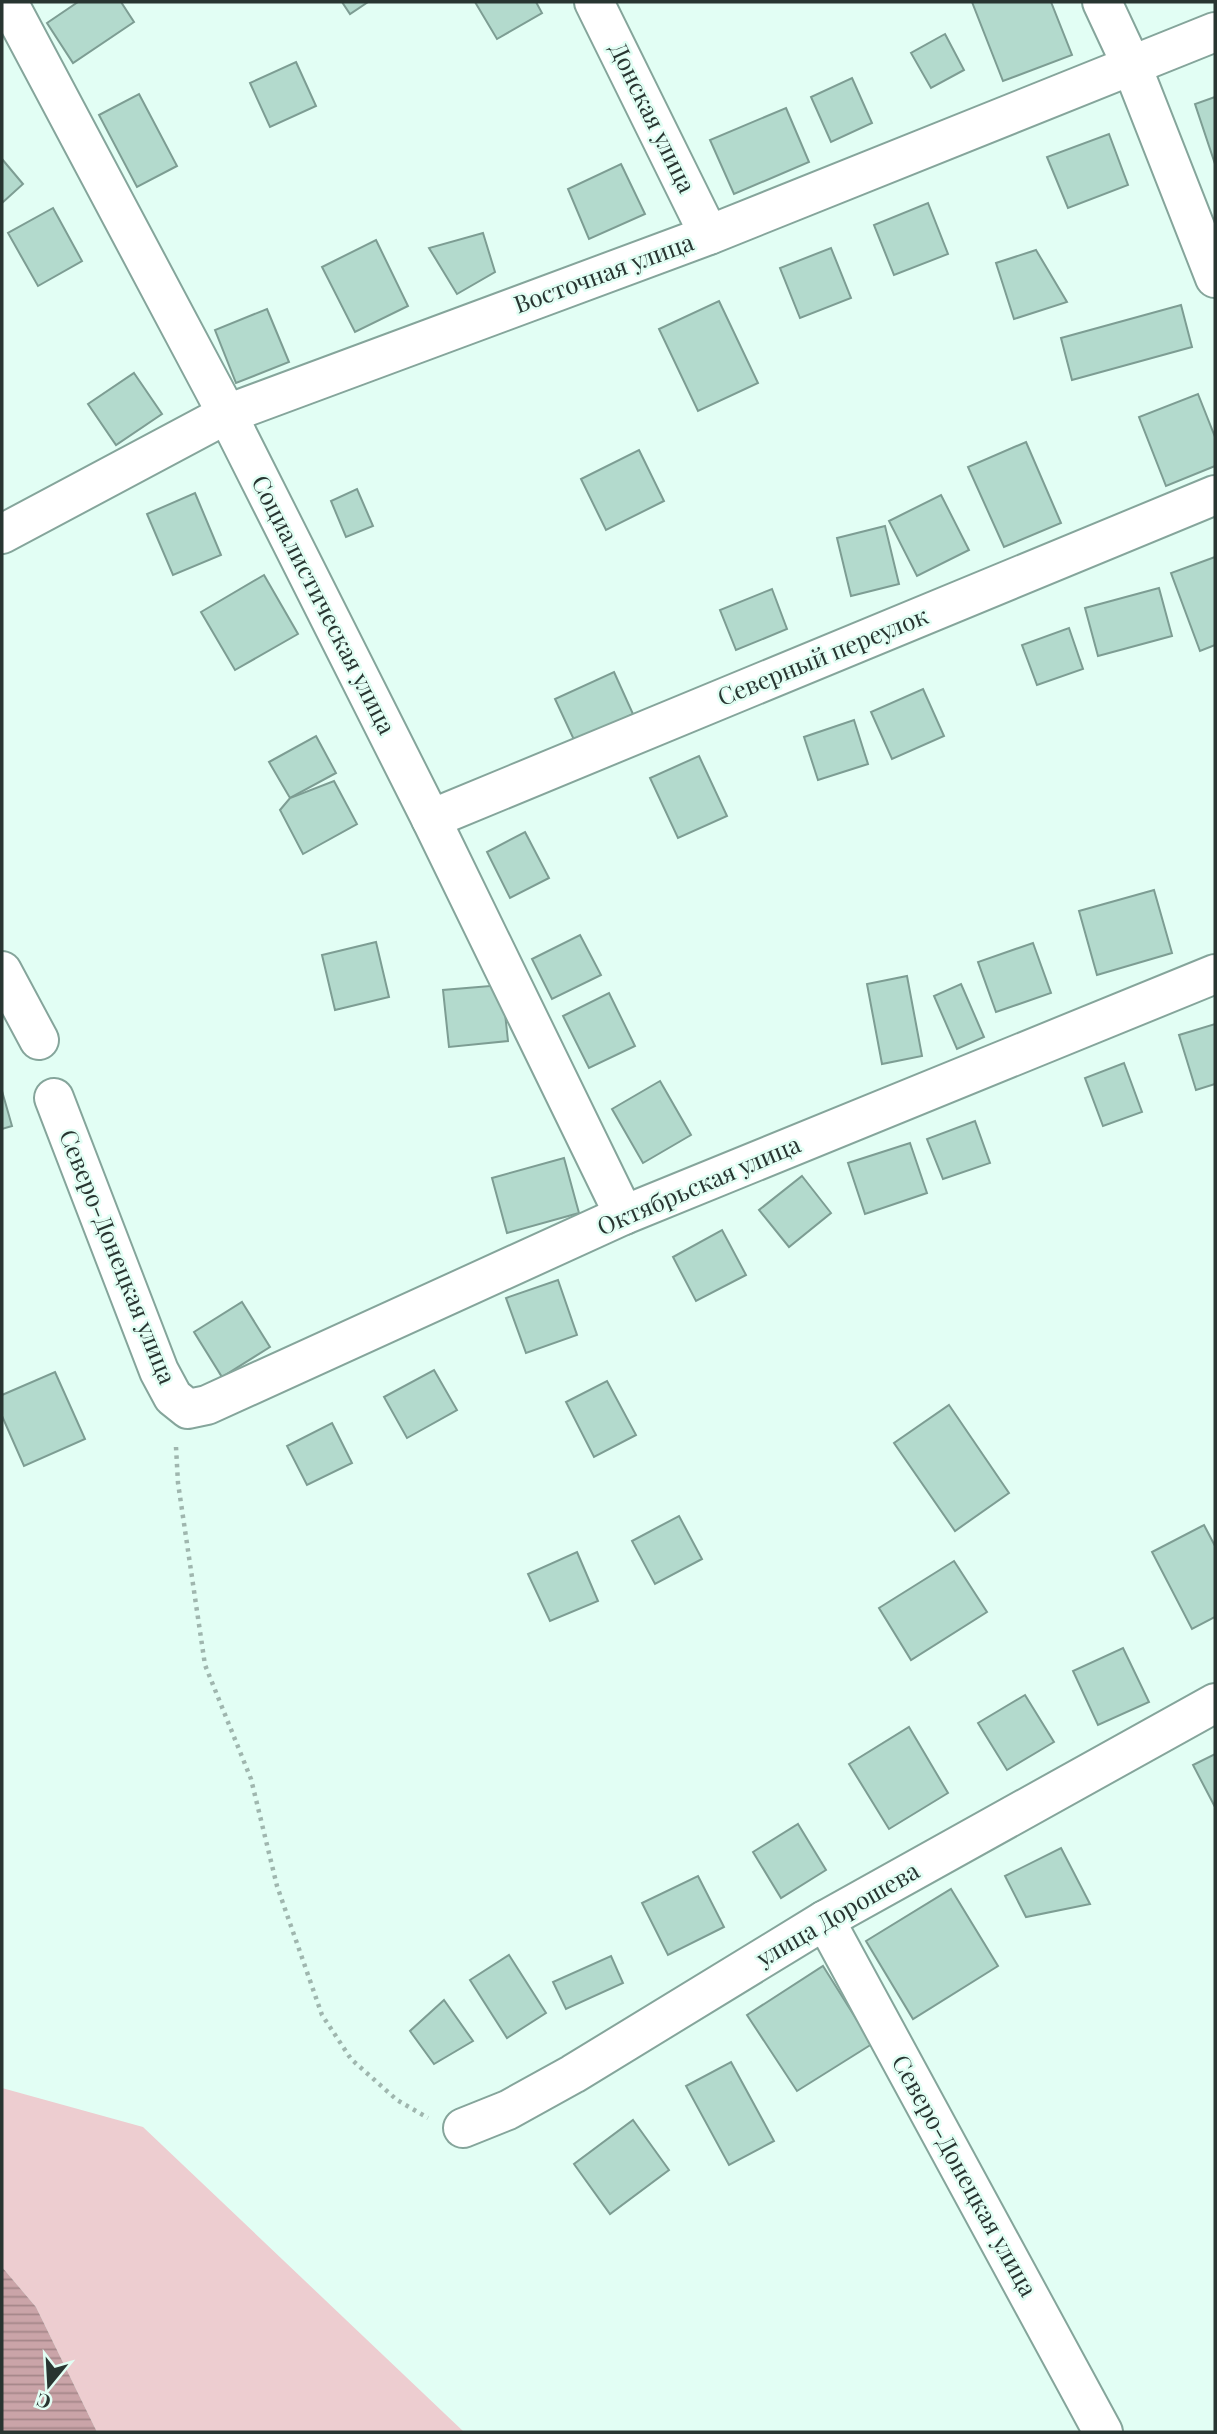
<svg xmlns="http://www.w3.org/2000/svg" width="1217" height="2434" viewBox="0 0 1217 2434" font-family="'Playfair Display',serif">
  <defs>
    <pattern id="water-rules" width="6" height="5" patternUnits="userSpaceOnUse" patternTransform="scale(1.75)"><rect width="6" height="5" fill="#caa4a8"/><path d="M0 2.5h6" fill="none" stroke="#a48689"/></pattern>
  </defs>
  <rect width="100%" height="100%" fill="#e2fef4"/>
  <path fill="#edcdd0" d="M2,2088L143,2127L464,2432H97L36,2307L2,2267Z"/>
  <path fill="url(#water-rules)" d="M2,2267L36,2307L97,2432H2Z"/>
  <g fill="#b3dacd" stroke="#7d9d93" stroke-width="2">
    <path d="M78,2H121L134,22L73,63L47,23Z"/>
    <path d="M342,2H368L350,14Z"/>
    <path d="M475,2H536L542,13L497,39Z"/>
    <path d="M972,2H1051L1072,55L1003,81Z"/>
    <path d="M945,34L964,70L931,88L911,53Z"/>
    <path d="M296,62L316,106L270,127L250,83Z"/>
    <path d="M852,78L872,123L831,142L811,97Z"/>
    <path d="M139,94L177,166L137,187L99,115Z"/>
    <path d="M1215,97V164L1195,104Z"/>
    <path d="M786,108L809,162L734,194L710,140Z"/>
    <path d="M1109,134L1128,185L1068,208L1047,157Z"/>
    <path d="M2,159L23,184L2,203Z"/>
    <path d="M621,164L645,214L589,239L568,189Z"/>
    <path d="M928,203L948,254L894,275L874,225Z"/>
    <path d="M53,208L82,261L38,286L8,233Z"/>
    <path d="M483,233L495,272L457,294L429,248Z"/>
    <path d="M376,240L408,306L355,332L322,267Z"/>
    <path d="M831,248L851,298L800,318L780,268Z"/>
    <path d="M1036,250L1067,302L1014,319L996,263Z"/>
    <path d="M719,301L758,383L698,411L659,329Z"/>
    <path d="M1181,305L1192,347L1072,380L1061,338Z"/>
    <path d="M267,309L289,362L236,383L215,330Z"/>
    <path d="M134,373L162,414L116,445L88,404Z"/>
    <path d="M1198,394L1215,437V466L1166,486L1139,417Z"/>
    <path d="M1026,442L1061,523L1004,547L968,467Z"/>
    <path d="M639,450L664,501L606,530L581,479Z"/>
    <path d="M357,489L373,526L346,537L331,501Z"/>
    <path d="M195,493L221,555L173,575L147,514Z"/>
    <path d="M941,495L969,550L917,576L889,521Z"/>
    <path d="M885,526L899,584L851,596L837,538Z"/>
    <path d="M1215,557V645L1200,651L1171,573Z"/>
    <path d="M264,575L298,634L235,670L201,612Z"/>
    <path d="M1159,588L1172,636L1098,656L1085,608Z"/>
    <path d="M772,589L787,629L736,650L720,610Z"/>
    <path d="M1069,628L1083,669L1037,685L1022,645Z"/>
    <path d="M614,672L633,714L575,742L555,699Z"/>
    <path d="M923,689L944,736L892,759L871,712Z"/>
    <path d="M854,720L868,764L818,780L804,737Z"/>
    <path d="M316,736L336,773L290,798L269,762Z"/>
    <path d="M699,756L727,816L678,838L650,778Z"/>
    <path d="M334,781L357,824L303,854L280,810L290,798Z"/>
    <path d="M525,832L549,878L510,898L487,852Z"/>
    <path d="M1154,890L1172,953L1097,975L1079,911Z"/>
    <path d="M580,935L601,975L552,999L532,959Z"/>
    <path d="M376,942L389,997L335,1010L322,955Z"/>
    <path d="M1033,943L1051,993L996,1012L978,962Z"/>
    <path d="M907,976L922,1056L882,1064L867,984Z"/>
    <path d="M961,984L984,1037L957,1049L934,996Z"/>
    <path d="M502,985L508,1041L449,1047L443,990Z"/>
    <path d="M609,993L635,1046L589,1068L563,1016Z"/>
    <path d="M1215,1024V1084L1196,1090L1179,1035Z"/>
    <path d="M1124,1063L1142,1112L1103,1126L1085,1078Z"/>
    <path d="M660,1081L691,1135L643,1163L612,1109Z"/>
    <path d="M2,1091L12,1126L2,1129Z"/>
    <path d="M975,1121L990,1163L943,1179L927,1139Z"/>
    <path d="M910,1143L927,1193L865,1214L848,1163Z"/>
    <path d="M564,1158L579,1213L507,1233L492,1178Z"/>
    <path d="M802,1176L831,1213L789,1247L759,1210Z"/>
    <path d="M722,1230L746,1275L696,1301L673,1257Z"/>
    <path d="M558,1280L577,1335L526,1353L506,1298Z"/>
    <path d="M242,1302L270,1347L222,1377L194,1332Z"/>
    <path d="M434,1370L457,1410L407,1438L384,1397Z"/>
    <path d="M55,1372L85,1439L24,1466L2,1416V1395Z"/>
    <path d="M607,1381L636,1435L594,1457L566,1402Z"/>
    <path d="M949,1405L1009,1493L955,1531L894,1443Z"/>
    <path d="M332,1423L352,1463L307,1485L287,1446Z"/>
    <path d="M679,1516L702,1559L655,1584L632,1541Z"/>
    <path d="M1204,1525L1215,1546V1617L1192,1629L1152,1552Z"/>
    <path d="M577,1552L598,1601L550,1621L528,1574Z"/>
    <path d="M954,1561L987,1612L911,1660L879,1608Z"/>
    <path d="M1123,1648L1149,1702L1098,1725L1073,1671Z"/>
    <path d="M1025,1695L1054,1742L1007,1770L978,1723Z"/>
    <path d="M909,1727L948,1793L889,1829L849,1764Z"/>
    <path d="M1215,1754V1807L1193,1765Z"/>
    <path d="M798,1824L826,1870L781,1898L753,1852Z"/>
    <path d="M1061,1848L1090,1904L1026,1917L1005,1876Z"/>
    <path d="M698,1876L724,1927L668,1955L642,1903Z"/>
    <path d="M951,1889L998,1966L913,2019L866,1941Z"/>
    <path d="M509,1955L546,2013L507,2038L470,1980Z"/>
    <path d="M611,1956L623,1983L566,2009L553,1982Z"/>
    <path d="M823,1966L872,2044L797,2091L747,2015Z"/>
    <path d="M444,2000L473,2041L434,2064L410,2031Z"/>
    <path d="M731,2062L774,2141L729,2165L686,2086Z"/>
    <path d="M633,2120L669,2170L610,2214L574,2164Z"/>
  </g>
  <g fill="none" stroke-linecap="round" stroke-linejoin="round">
    <defs>
      <g id="minor">
        <path d="M8,2L227,414L431,819L624,1215"/>
        <path d="M594,2L709,235"/>
        <path d="M1102,2L1131,64L1215,278"/>
        <path d="M2,534L227,414L709,235L1215,32"/>
        <path d="M431,819L1215,495"/>
        <path d="M2,971L39,1040"/>
        <path d="M54,1098L159,1371L173,1397L188,1409L207,1405L624,1215L1215,974"/>
        <path d="M825,1920L1103,2432"/>
        <path d="M463,2128L508,2110L573,2074L825,1920L1215,1703"/>
      </g>
    </defs>
    <use href="#minor" stroke="#85a59b" stroke-width="42"/>
    <path stroke="#9fb6ae" stroke-width="4.5" stroke-dasharray="3.5 5" stroke-linecap="butt" d="M176,1447L178,1483L205,1665L251,1779L277,1886L322,2015L351,2059L397,2100L428,2118"/>
    <use href="#minor" stroke="#fff" stroke-width="38"/>
  </g>
  <g text-anchor="middle" stroke-width="5" stroke-linejoin="round" paint-order="stroke">
    <g font-size="24" fill="#283531" stroke="#e2fef4">
      <text transform="translate(652 118) rotate(64)" y="8">Донская улица</text>
      <text transform="translate(604 274) rotate(-20)" y="8">Восточная улица</text>
      <text transform="translate(323 605) rotate(63)" y="8">Социалистическая улица</text>
      <text transform="translate(823 657) rotate(-22)" y="8">Северный переулок</text>
      <text transform="translate(699 1186) rotate(-23)" y="8">Октябрьская улица</text>
      <text transform="translate(117 1257) rotate(68)" y="8">Северо-Донецкая улица</text>
      <text transform="translate(838 1915) rotate(-30)" y="8">улица Дорошева</text>
      <text transform="translate(964 2176) rotate(61)" y="8">Северо-Донецкая улица</text>
    </g>
  </g>
  <rect width="1217" height="2434" fill="none" stroke="#283531" stroke-width="7"/>
  <g transform="translate(49 2385) rotate(198)" stroke="#e2fef4" stroke-width="5" paint-order="stroke">
  <path d="M0-5L12 26L0 18L-12 26Z" fill="#283531"/>
  <text y="-10" font-size="19" font-weight="bold" text-anchor="middle" fill="#283531">С</text>
  </g>
</svg>
